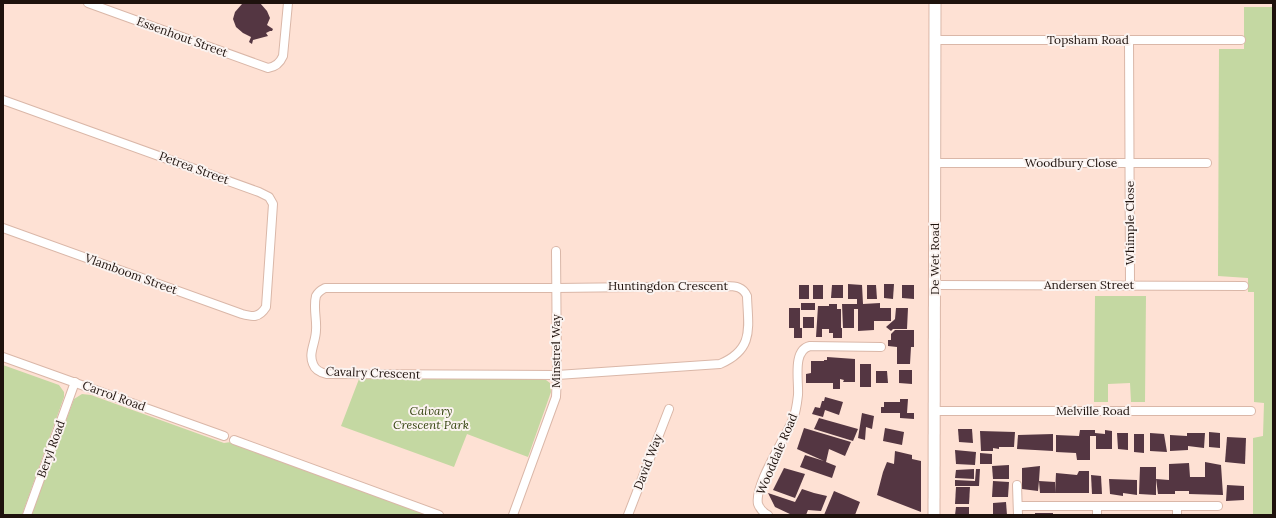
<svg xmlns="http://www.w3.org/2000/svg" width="1276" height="518" viewBox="0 0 1276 518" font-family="Lora,serif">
  <rect width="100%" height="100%" fill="#fee1d4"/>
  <g fill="#c4d8a2">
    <path d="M1244,7H1273V515H1253V438L1263,436L1264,403L1254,402V292H1248V278L1218,276L1219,49H1244Z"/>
    <path d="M1095,296H1146L1145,402H1131L1130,383L1108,384V402H1094Z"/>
    <path d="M3,365L59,385L64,392V397L22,515H3Z"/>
    <path d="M359,379H542L546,380L550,383L551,392L528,457L467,434L454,467L341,426Z"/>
    <path d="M82,394L91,395L224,443L231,442L432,515H31L74,399Z"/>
  </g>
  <g fill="#543642">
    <path d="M246,3H260L267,11L270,18L267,25L273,29L272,31H270L266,33L268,36L253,40L252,44L249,42L251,37L243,33L236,27L233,19L235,12L242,4Z"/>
    <path d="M848,284L862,285L863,304L880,303V308H891V321H874V330L858,331V309H854V328H843L842,304H857V299H848Z"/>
    <path d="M884,284H894L893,299L884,298Z"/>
    <rect x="799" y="285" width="10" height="14"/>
    <rect x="813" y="285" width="10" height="14"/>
    <path d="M832,285H843V298H831Z"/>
    <path d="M867,285H876L877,299H867Z"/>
    <path d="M902,285H914V299L902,298Z"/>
    <rect x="801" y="303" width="14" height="7"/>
    <path d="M829,304H837V309H841V328H842V338H833V333H829V329H822V337H816L818,306H829Z"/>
    <path d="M789,308H800V328H802V338H794V328H789Z"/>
    <path d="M896,308H908L907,329H893L891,331L886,327L894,320L895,319Z"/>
    <rect x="803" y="317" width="11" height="11"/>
    <path d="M895,330H914V347H911L910,364H897V347L888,346V340H891V334Z"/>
    <path d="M827,357L855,359V382H843L844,380L840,379V389H833V383H806V374L811,373V361H824V360H827Z"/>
    <rect x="860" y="364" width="11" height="23"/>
    <path d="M899,370H912V384L899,383Z"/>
    <path d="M876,371H887L888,383H876Z"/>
    <path d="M825,397L843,402L839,415L825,410L823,417L812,414L815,407L820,408L822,401H824Z"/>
    <path d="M900,399H908L907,413H914V419L900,418V413H881V407H884V402H900Z"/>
    <path d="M862,413L874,416L872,429L866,427L865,440L858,438Z"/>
    <path d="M819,418L858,429L853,441L814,429Z"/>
    <path d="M804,428L851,442L845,456L829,449L826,462L836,466L832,478L800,467L805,455L824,461L797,449Z"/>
    <path d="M885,428L904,432L902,445L883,441Z"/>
    <path d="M958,429H972L973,443L959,442Z"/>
    <path d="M1080,430H1095V433L1105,434V430L1112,431V449H1096V436H1090V460H1077L1076,453L1056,452V435L1079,436Z"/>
    <path d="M980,431L1015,432L1014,447H999V449L993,448V451H981Z"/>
    <path d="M1209,432L1220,433V448L1209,447Z"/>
    <path d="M1117,433H1128V450L1118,449Z"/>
    <path d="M1150,433L1164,434L1167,452L1150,451Z"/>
    <path d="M1187,433H1205L1204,448L1188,446V450L1170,451V435L1187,436Z"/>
    <path d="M1053,434V451L1017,449L1018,435Z"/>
    <path d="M1134,434H1144V453L1134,452Z"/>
    <path d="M1227,437L1246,438L1245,464L1225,462Z"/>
    <path d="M955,450L976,452L975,465L956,464Z"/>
    <path d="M895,451L912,455V459L921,461V512L877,495L883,472L887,462L894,464Z"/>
    <path d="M980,453L992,454V464H980Z"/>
    <path d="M1205,462L1221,465L1223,495L1189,494V491H1175V494H1158L1156,479V495L1139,494L1140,467H1156V479L1169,480V484V464L1189,463L1190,477H1205Z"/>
    <path d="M1009,465V479H993L992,466Z"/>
    <path d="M1040,466L1039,481L1055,482V493L1056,473L1077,475L1079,471H1089V493H1040L1039,481L1038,491L1022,489V468Z"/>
    <path d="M784,468L805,474L795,498L773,490Z"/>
    <path d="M974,469V479L955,478L956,470Z"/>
    <path d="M976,469H980L979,486H955V480L975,481Z"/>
    <path d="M1091,475L1101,476L1102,494H1092Z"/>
    <path d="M1109,479L1137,480V495L1123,493V496L1110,494Z"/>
    <path d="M993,481L1009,482L1008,497H992Z"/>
    <path d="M1227,485L1244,486V500L1226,501Z"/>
    <path d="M956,487H970L969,504H955Z"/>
    <path d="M802,489L814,493L827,496L821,511L808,510L806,515H792L775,507L768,493L795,502Z"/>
    <path d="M834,491L860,502L855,515L832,514L824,515Z"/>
    <path d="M1006,502L1007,515H993V503Z"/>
    <path d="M956,507H969V515H955Z"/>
    <rect x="1035" y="513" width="18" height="2"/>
  </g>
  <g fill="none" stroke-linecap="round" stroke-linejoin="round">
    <defs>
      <g id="minor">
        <path d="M88,3L268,68C276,67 280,63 283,56L288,3"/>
        <path d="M935,40H1241"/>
        <path d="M1129,40L1130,285"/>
        <path d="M3,100L259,192L269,197L273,204L266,307C259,318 253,317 242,314L3,228"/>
        <path d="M935,163H1207"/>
        <path d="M934,285L1244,286"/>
        <path d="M726,286C736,286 743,287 747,296C748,327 755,349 720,364L557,375L327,374C322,373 315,370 313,364C308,353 316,342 316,330C317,320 313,307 316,296C318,292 321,290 325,288H556Z"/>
        <path d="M3,357L224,436"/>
        <path d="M934,411H1251"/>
        <path d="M234,440L439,515"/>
        <path d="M1017,485L1018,515"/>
        <path d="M1018,506H1218"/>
        <path d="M1097,506V515"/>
        <path d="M1177,506V515"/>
        <path d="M27,515L75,382"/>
        <path d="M513,515L556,397L557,375L556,251"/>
        <path d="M628,515L669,409"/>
        <path d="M768,515C764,513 760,509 758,504C754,485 785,439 793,419C796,412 797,404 798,395C799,381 792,350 810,346L881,347"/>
      </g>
      <path id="tertiary" d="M934,515L935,3"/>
    </defs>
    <use href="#minor" stroke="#dab7a8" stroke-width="10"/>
    <use href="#tertiary" stroke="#dab7a8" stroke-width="13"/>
    <use href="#minor" stroke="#fff" stroke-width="8"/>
    <use href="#tertiary" stroke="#fff" stroke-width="11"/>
  </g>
  <g text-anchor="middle" stroke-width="4" stroke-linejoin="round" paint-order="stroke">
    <g font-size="12" fill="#1e120d" stroke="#fbf3f0">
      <text transform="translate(182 37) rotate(20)" y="4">Essenhout Street</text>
      <text x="1088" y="44">Topsham Road</text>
      <text x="1071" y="167">Woodbury Close</text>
      <text transform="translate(194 168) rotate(20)" y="4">Petrea Street</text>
      <text transform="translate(1130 223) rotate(-90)" y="4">Whimple Close</text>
      <text transform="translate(935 259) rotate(-90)" y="4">De Wet Road</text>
      <text transform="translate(131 274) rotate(20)" y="4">Vlamboom Street</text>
      <text x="1089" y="289">Andersen Street</text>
      <text x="668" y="290">Huntingdon Crescent</text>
      <text transform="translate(556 351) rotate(-90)" y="4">Minstrel Way</text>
      <text transform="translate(373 373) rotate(2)" y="4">Cavalry Crescent</text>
      <text transform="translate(114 396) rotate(20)" y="4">Carrol Road</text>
      <text x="1093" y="415">Melville Road</text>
      <text transform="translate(51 449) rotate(-70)" y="4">Beryl Road</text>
      <text transform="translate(777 454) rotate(-67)" y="4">Wooddale Road</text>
      <text transform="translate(648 462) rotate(-69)" y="4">David Way</text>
    </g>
    <g font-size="12" font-style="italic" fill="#354410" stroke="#fbf3f0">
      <text x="431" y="415">Calvary<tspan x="431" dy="14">Crescent Park</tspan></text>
    </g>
  </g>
  <rect width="1276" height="518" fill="none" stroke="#1e120d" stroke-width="8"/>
</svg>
